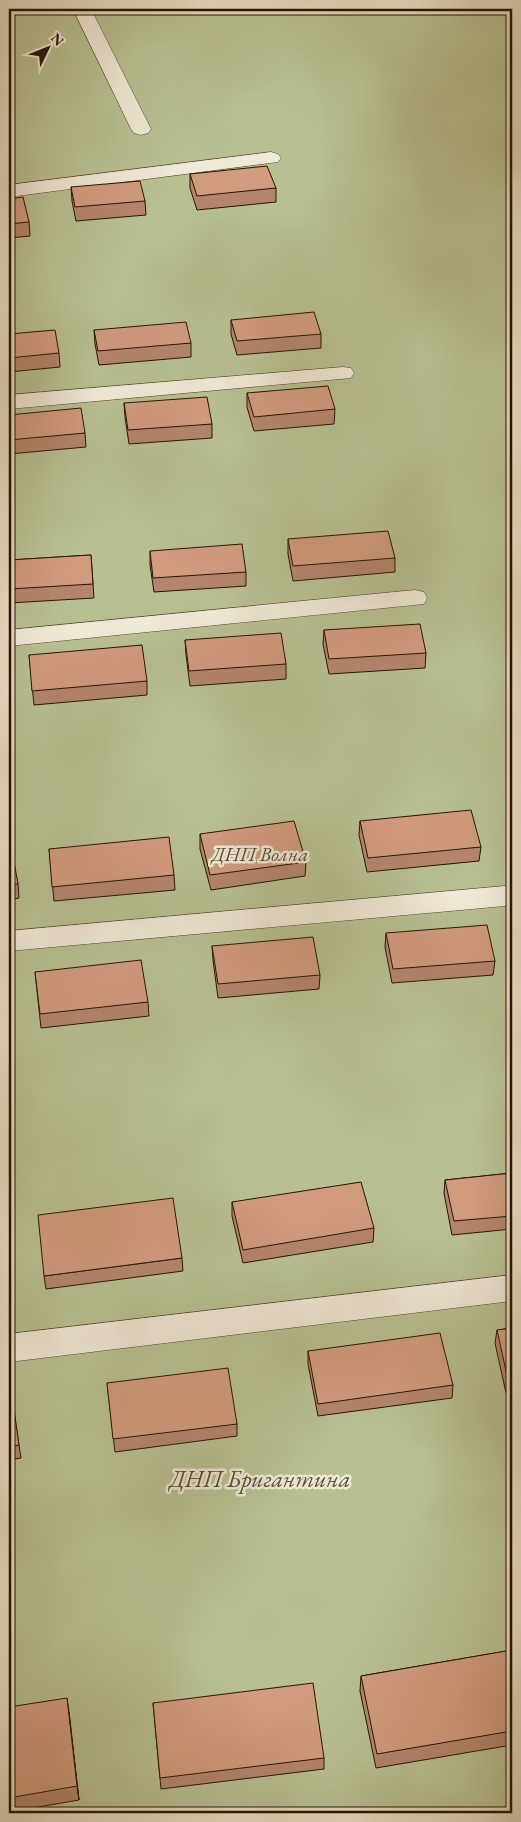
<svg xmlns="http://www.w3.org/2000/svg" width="521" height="1822" viewBox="0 0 521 1822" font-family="'EB Garamond',serif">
  <rect width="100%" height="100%" fill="#e8ddc2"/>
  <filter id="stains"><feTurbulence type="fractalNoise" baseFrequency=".004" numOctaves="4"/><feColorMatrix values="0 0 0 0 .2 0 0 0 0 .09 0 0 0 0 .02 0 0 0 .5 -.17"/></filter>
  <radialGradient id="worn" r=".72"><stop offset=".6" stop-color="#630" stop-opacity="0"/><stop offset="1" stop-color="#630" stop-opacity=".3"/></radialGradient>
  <rect fill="#b8c092" stroke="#6e6a4b" x="9" y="9" width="503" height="1804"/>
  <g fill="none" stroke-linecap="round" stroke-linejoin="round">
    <defs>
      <g id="minor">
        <path d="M73,9H91L151,129L148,133L141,135L134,133L131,129Z"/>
        <path d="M271,152L278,154L281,158L278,162L9,197V185Z"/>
        <path d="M343,367L351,368L354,373L351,378L9,409V395Z"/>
        <path d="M415,590L424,592L427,598L424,604L9,646V630Z"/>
        <path d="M505,886L512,888V904L505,906L9,951V931Z"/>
        <path d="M512,1275V1301L9,1362V1334Z"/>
      </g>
    </defs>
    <use href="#minor" stroke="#564634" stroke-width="1"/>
    <use href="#minor" fill="#f0e9d7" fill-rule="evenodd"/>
  </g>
  <g fill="#b4856c" stroke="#251404">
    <path d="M190,174L276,188V202L197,210L190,188Z"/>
    <path d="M71,187L145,201L146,215L76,221L72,201Z"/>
    <path d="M9,199L29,222L30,236L9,238Z"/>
    <path d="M231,320L321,334V348L237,355L231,334Z"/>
    <path d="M94,330L191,343V357L99,365L95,344Z"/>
    <path d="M9,334L59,353L60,367L9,372Z"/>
    <path d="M247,393L335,409L334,424L254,431L247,407Z"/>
    <path d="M124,403L212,424V438L129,444L125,417Z"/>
    <path d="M9,415L85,433L86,447L9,454Z"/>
    <path d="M288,539L395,558V572L293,581L288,554Z"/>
    <path d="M150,551L246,572V586L154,592L150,565Z"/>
    <path d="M91,555L94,598L9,603V560Z"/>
    <path d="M324,630L426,653L425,668L329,674L323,644Z"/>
    <path d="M185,640L286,664V679L190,686L186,655Z"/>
    <path d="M29,655L147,681V695L34,705Z"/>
    <path d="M360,821L481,847L479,861L367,872L359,835Z"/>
    <path d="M200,834L306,862L305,876L211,890L200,849Z"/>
    <path d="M9,845L18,884L19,898L9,900Z"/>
    <path d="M49,849L174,875L175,890L54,901Z"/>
    <path d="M386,933L495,961L493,975L392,983L385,947Z"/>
    <path d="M212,946L320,975L319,989L218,998L213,960Z"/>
    <path d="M35,972L148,1002L149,1016L41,1028Z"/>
    <path d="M512,1173V1229L452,1235L444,1193L445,1180Z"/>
    <path d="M232,1202L374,1228L373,1242L243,1263L232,1216Z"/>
    <path d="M182,1258L183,1271L46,1289L44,1276Z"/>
    <path d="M512,1328V1392L506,1393L495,1343L497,1330Z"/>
    <path d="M308,1351L453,1385L452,1398L318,1416L308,1364Z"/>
    <path d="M9,1381L21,1458L9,1460Z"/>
    <path d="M107,1383L237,1424V1436L115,1452Z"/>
    <path d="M512,1650V1745L376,1768L360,1691L361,1676Z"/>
    <path d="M153,1703L324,1758V1769L161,1789Z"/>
    <path d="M9,1707L69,1712L79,1800L9,1812Z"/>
  </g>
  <path fill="#926c58" stroke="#251404" d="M67,1698L69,1712L79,1800L77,1786Z"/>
  <g fill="#d19b7e" stroke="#251404">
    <path d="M267,166L276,188L197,196L190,174Z"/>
    <path d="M140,181L145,201L75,207L71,187Z"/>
    <path d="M23,197L29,222L9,224V199Z"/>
    <path d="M314,312L321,334L237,341L231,320Z"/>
    <path d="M186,322L191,343L98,351L94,330Z"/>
    <path d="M55,330L59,353L9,358V334Z"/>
    <path d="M328,386L335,409L254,417L247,393Z"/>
    <path d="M207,397L212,424L128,430L124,403Z"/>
    <path d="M81,408L85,433L9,440V415Z"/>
    <path d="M388,531L395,558L293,566L288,539Z"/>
    <path d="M242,544L246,572L153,578L150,551Z"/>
    <path d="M91,555L93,584L9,589V560Z"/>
    <path d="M420,624L426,653L329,659L324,630Z"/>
    <path d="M281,633L286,664L189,671L185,640Z"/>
    <path d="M142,645L147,681L32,691L29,655Z"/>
    <path d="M471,810L481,847L368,858L360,821Z"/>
    <path d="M294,821L306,862L210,875L200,834Z"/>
    <path d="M169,837L174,875L52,887L49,849Z"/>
    <path d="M9,845H11L18,884L9,885Z"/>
    <path d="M487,925L495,961L393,969L386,933Z"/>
    <path d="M313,937L320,975L218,984L212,946Z"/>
    <path d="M141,960L148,1002L40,1014L35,972Z"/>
    <path d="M512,1173V1216L454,1221L445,1180Z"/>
    <path d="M361,1182L374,1228L243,1250L232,1202Z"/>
    <path d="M173,1198L182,1258L44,1276L38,1215Z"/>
    <path d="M512,1328V1380H508L497,1330Z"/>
    <path d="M440,1333L453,1385L318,1404L308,1351Z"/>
    <path d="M228,1368L237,1424L113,1439L107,1383Z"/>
    <path d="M9,1381H10L19,1445L9,1447Z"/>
    <path d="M512,1650V1731L377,1754L361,1676Z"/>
    <path d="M313,1683L324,1758L160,1778L153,1703Z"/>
    <path d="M67,1698L77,1786L9,1798V1707Z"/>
  </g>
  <g text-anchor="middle" stroke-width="5" stroke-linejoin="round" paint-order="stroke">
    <g font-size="20" font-style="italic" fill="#585036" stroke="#f0e9d7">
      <text x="260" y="861">ДНП Волна</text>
    </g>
    <g font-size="24" font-style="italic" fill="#585036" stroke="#f0e9d7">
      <text x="260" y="1487">ДНП Бригантина</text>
    </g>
  </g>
  <rect width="521" height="1822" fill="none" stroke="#e8ddc2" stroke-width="30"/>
  <rect x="10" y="10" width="501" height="1802" fill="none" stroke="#251404" stroke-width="2.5"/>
  <rect x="15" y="15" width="491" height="1792" fill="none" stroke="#251404"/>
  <g transform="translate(48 48) rotate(47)" stroke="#f0e9d7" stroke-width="4" paint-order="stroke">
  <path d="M0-4L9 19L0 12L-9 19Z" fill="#251404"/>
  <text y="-8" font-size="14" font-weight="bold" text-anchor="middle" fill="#251404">N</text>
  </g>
  <rect width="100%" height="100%" filter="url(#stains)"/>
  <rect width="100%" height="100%" fill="url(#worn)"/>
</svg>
